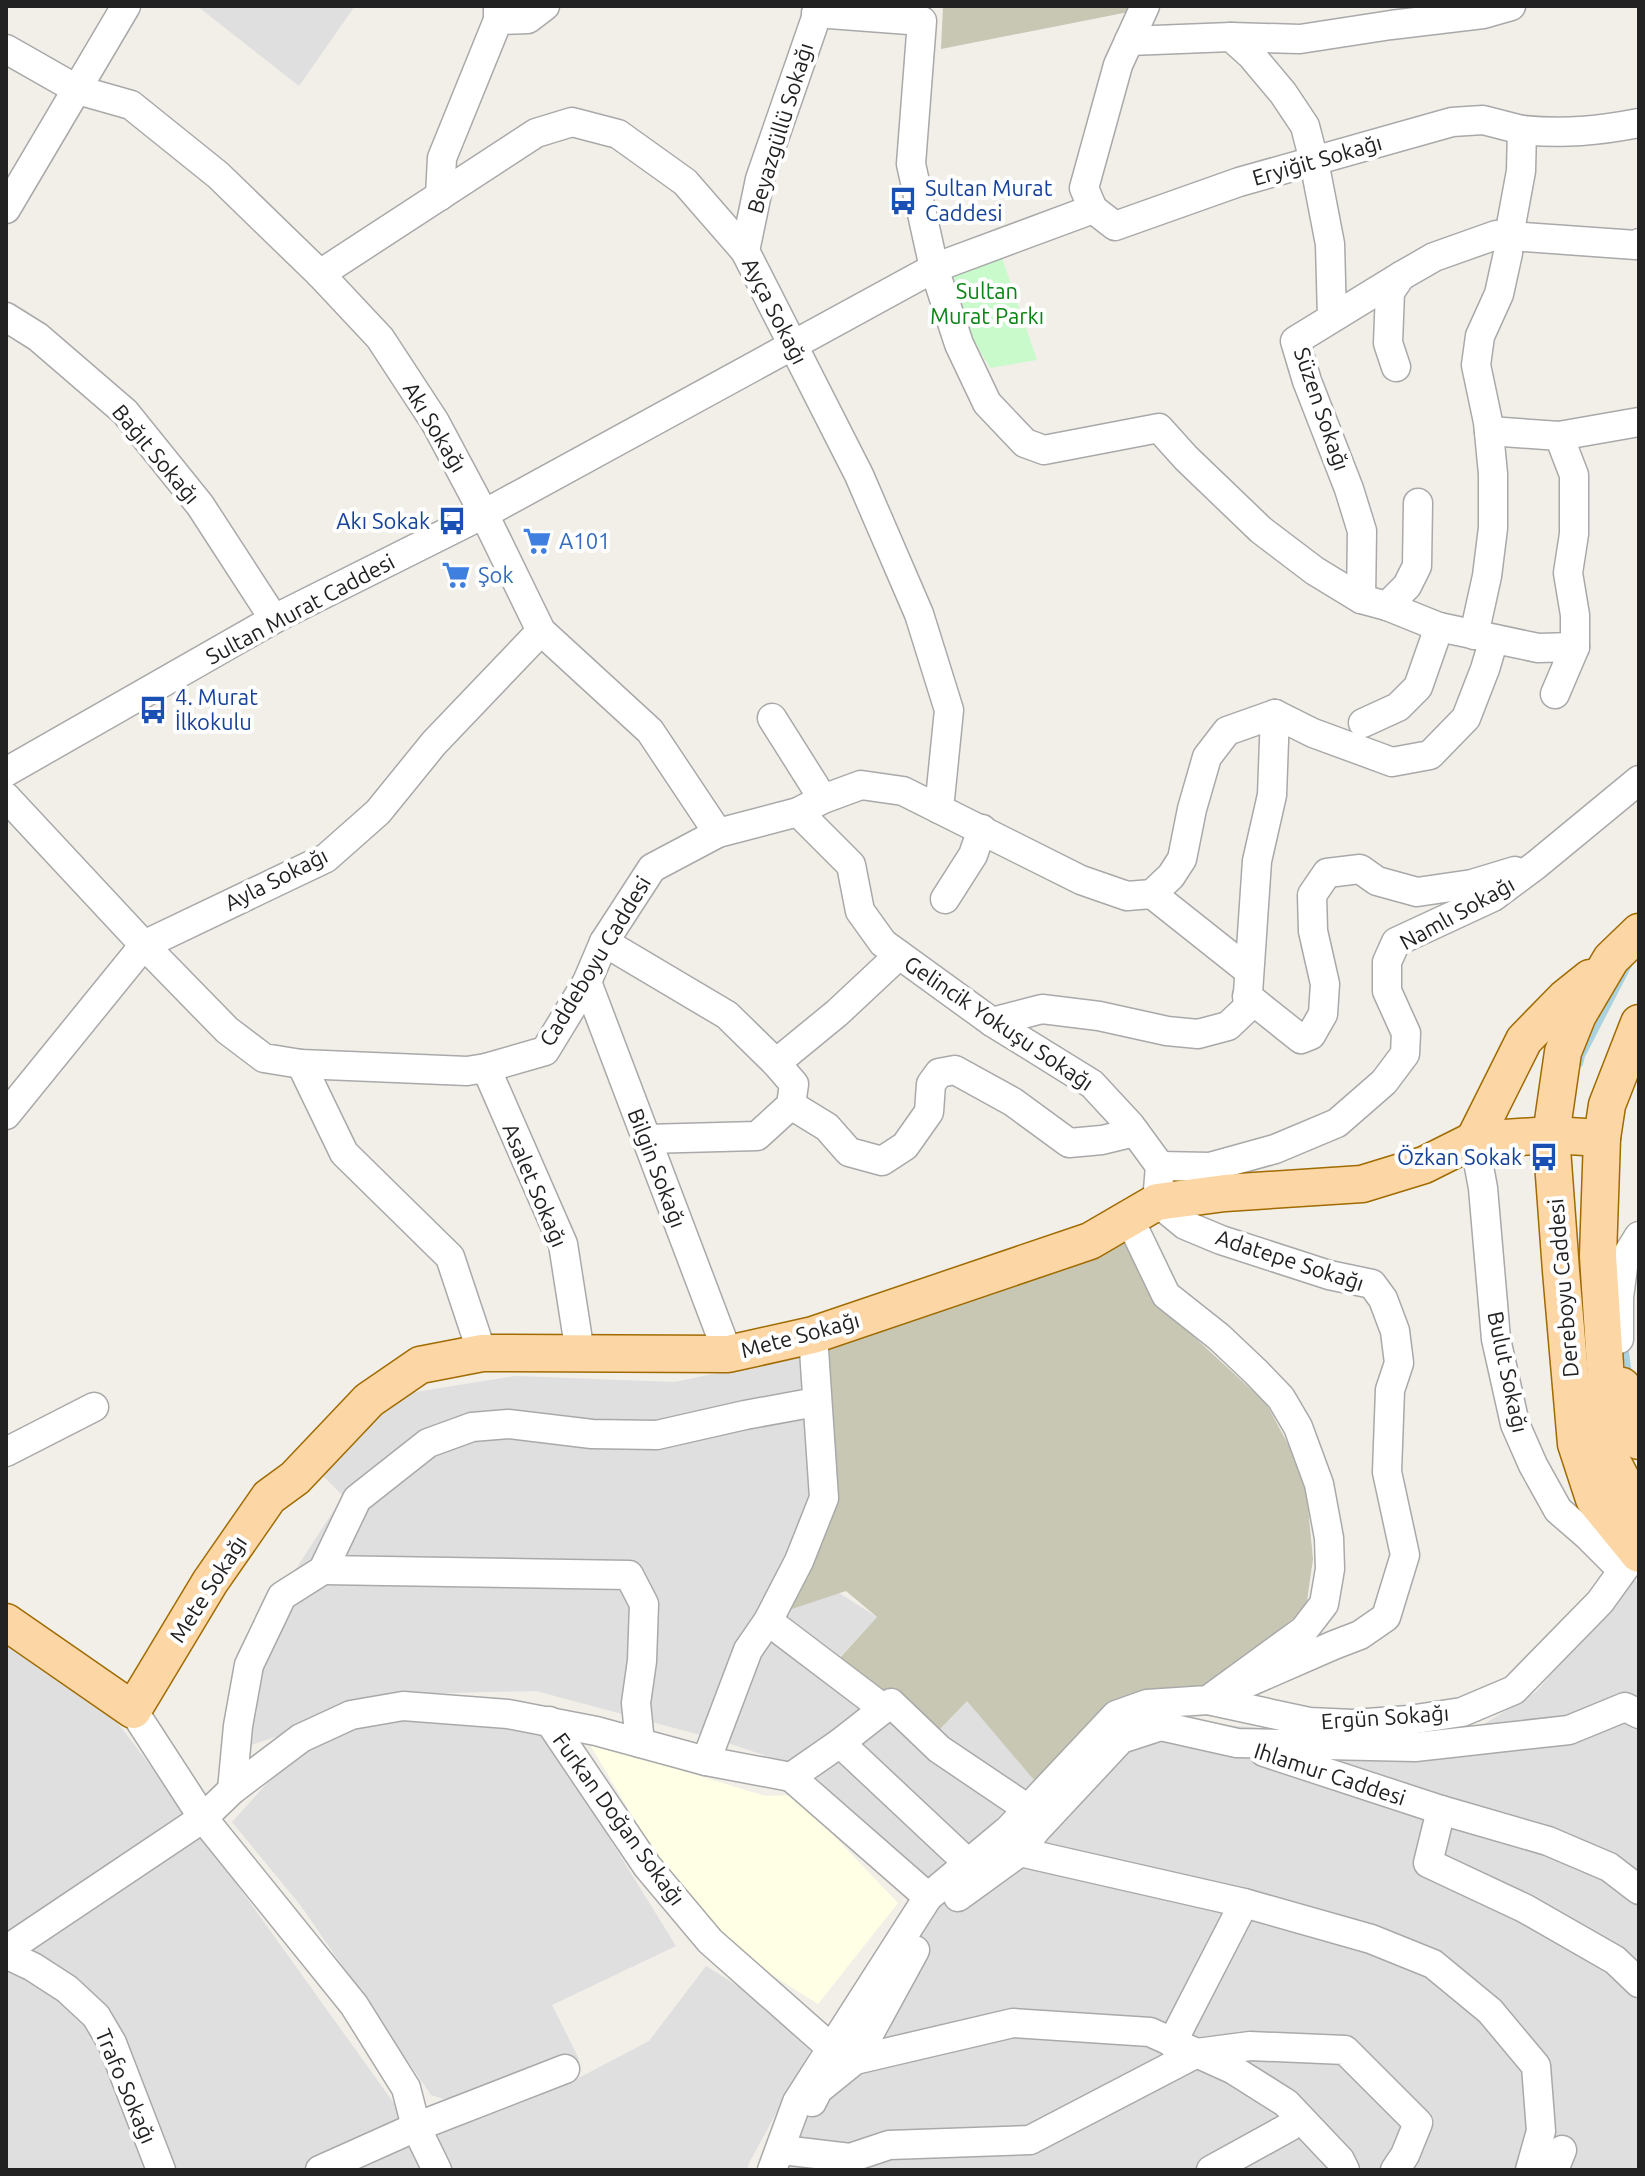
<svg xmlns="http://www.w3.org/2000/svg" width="1645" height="2176" viewBox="0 0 1645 2176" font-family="Ubuntu,sans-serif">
  <rect width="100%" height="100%" fill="#f2efe9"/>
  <g fill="#e0dfdf">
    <path d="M197,6H355L299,86Z"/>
    <path d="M829,1349L836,1493L789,1609L839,1593L877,1617L837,1660L967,1700L1034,1780L926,1891L810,1771L719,1740L536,1691L407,1694L239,1749L245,1648L343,1496L317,1470L397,1395L515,1376L675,1382Z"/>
    <path d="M1633,1578L1639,1584V2170H773L928,1908L1113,1735L1167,1720L1387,1739L1484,1724L1536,1692Z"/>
    <path d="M6,1632L117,1722L175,1798L416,2134L571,2082L649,2041L706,1966L818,2037L749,2163L747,2170H6Z"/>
    <path d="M438,1713L541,1728L676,1946L552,2005L579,2059L453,2102L431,2095L301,1906L232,1822L291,1757L374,1720Z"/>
  </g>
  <path fill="#ffffe5" d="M589,1743L766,1796L795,1795L898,1903L818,2004L716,1940L640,1829Z"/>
  <g fill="#c7c7b4">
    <path d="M943,6H1159L941,49Z"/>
    <path d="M1125,1242L1155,1301L1266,1403L1305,1476L1313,1559L1306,1608L1202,1691L1116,1705L1034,1780L967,1701L938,1731L837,1661L877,1617L846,1591L789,1610L836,1493L829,1349Z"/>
  </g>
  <path fill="#c8facc" d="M999,249L1037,360L990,368L958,313L952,267Z"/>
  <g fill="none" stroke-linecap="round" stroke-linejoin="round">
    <g stroke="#aad3df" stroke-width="6">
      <path d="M1580,1064L1582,1056L1630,963"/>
      <path d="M1625,1346L1629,1374"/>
    </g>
    <defs>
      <g id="minor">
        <path d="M1145,6L1118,65L1084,188L1093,209L1115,226L1239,182L1452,122L1483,120L1522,130"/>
        <path d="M816,13L922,21L911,164L934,268L959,344L987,403L1025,443L1044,450L1159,428L1186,458L1261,530L1315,571L1361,599L1387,606L1439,627L1538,648L1575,647"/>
        <path d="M498,20L528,19L545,6"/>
        <path d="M1231,37L1300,39L1391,25L1483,14L1511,6"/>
        <path d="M1129,41L1231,37L1251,55L1283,93L1305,126L1314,161L1330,244L1332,317"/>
        <path d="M6,49L78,90L131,105L218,175L320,274L380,338L435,422L484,514L541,631L650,731L718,833"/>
        <path d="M440,196L442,158L498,20V6"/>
        <path d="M6,209L126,6"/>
        <path d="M745,251L760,179L820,6"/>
        <path d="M320,274L536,133L572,122L618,134L685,182L745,251L859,475L919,614L949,710L939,809"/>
        <path d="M6,317L38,337L125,412L200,505L274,619"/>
        <path d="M1396,367L1388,343L1390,292L1401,276L1434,257L1496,235L1636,245L1639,243"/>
        <path d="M1489,431L1559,436L1639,422"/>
        <path d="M1361,599L1362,531L1349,489L1307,381L1295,341L1401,276"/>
        <path d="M1387,606L1407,586L1417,566L1418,503"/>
        <path d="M1474,635L1487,576L1493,528V474L1488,422L1476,365L1480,336L1499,294L1508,253L1509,236L1521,171L1522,130C1565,134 1597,131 1639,123"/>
        <path d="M1555,694L1575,647V615L1568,573L1574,534V475L1559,436"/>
        <path d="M772,718L823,799"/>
        <path d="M1363,723L1398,707L1418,687L1439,627"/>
        <path d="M6,772L274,619L484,514L934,268L1093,209"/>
        <path d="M6,797L144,945L227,1030L264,1058L301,1064L467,1071L486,1068L545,1051L587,982L604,942L652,868L718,833L798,812L823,799L861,785L903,791L1081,880L1127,896L1152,894L1171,876L1182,859L1192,809L1207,757L1227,731L1275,714L1313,733L1392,762L1430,755L1466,718L1485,669L1494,639"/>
        <path d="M798,812L851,865L860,911L883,943L992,1022L1092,1084L1130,1125L1160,1166L1157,1202L1185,1225L1221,1240L1329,1275L1372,1284L1383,1299L1395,1331L1399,1363L1390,1390L1387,1472L1405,1555L1386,1617L1360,1635L1334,1645L1208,1700"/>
        <path d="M1152,894L1249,971"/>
        <path d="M945,899L973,855L982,829"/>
        <path d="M604,942L727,1015L776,1063L794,1084L791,1105L757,1136L646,1139"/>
        <path d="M587,982L728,1354"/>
        <path d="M1247,996L1301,1039L1311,1035L1323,1014L1325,984L1313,931L1312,895L1327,873L1360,869L1377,881L1417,892L1472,884L1515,871"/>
        <path d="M992,1022L1042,1009L1099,1016L1167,1031L1198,1034L1228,1026L1247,1008L1257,861L1272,795L1275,714"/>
        <path d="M776,1063L837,1013L899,955"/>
        <path d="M301,1064L344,1153L450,1257L482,1353"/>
        <path d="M486,1068L563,1244L580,1353"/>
        <path d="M791,1105L827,1127L849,1152L882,1161L905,1146L929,1112L931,1084L939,1073L955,1070L1013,1102L1069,1143L1102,1140L1135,1132"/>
        <path d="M6,1115L144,945L326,858L378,812L434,743L541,631"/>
        <path d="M1474,1140L1483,1188L1496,1339L1515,1424L1533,1465L1558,1510L1588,1536L1622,1570"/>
        <path d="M1160,1166L1210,1167L1275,1149L1337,1123L1384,1082L1405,1054L1406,1033L1387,991V962L1396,942L1493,897L1536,865L1639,780"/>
        <path d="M1619,1339V1297L1624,1260L1639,1236"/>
        <path d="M6,1452L94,1407"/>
        <path d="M323,1570L629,1575L644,1604L642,1661L636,1703L640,1743"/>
        <path d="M768,1621L884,1709"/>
        <path d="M1208,1700L1309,1722L1353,1724L1409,1720L1462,1712L1514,1690L1600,1602L1639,1548"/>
        <path d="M133,1710L203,1818L354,2005L406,2088L416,2127L437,2170"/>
        <path d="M549,1721L647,1866L710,1941L830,2047"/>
        <path d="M840,1743L969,1864"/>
        <path d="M1264,1752L1441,1810L1548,1841L1609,1867L1639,1890"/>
        <path d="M706,1761L748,1650L768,1621L799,1561L824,1498L813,1335"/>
        <path d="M791,1777L928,1897"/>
        <path d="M232,1790L238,1726L249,1665L282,1596L323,1570L357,1499L428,1443L472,1427L508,1424L592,1434L657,1435L745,1415L816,1402"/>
        <path d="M1441,1810L1428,1863L1524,1908L1615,1960L1639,1983"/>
        <path d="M1020,1852L1244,1903L1371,1939L1433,1964L1490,2011L1536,2066L1541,2131L1530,2170"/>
        <path d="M958,1897L1020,1852L1036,1830L1121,1739L1161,1726L1237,1743L1415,1747L1569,1730L1625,1707L1639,1714"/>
        <path d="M6,1950L203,1818L232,1790L301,1738L351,1715L403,1706L508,1714L596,1731L706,1761L791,1777L840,1743L891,1703L939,1749L1028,1809"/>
        <path d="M6,1954L33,1967L67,1989L96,2016L112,2043L161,2170"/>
        <path d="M1172,2043L1244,1903"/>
        <path d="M855,2060L1013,2023L1150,2032L1232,2069L1286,2103L1340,2160L1345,2170"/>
        <path d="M812,2102L818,2090L855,2060L915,1950"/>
        <path d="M791,2151L850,2158L889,2145L1030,2140L1197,2053L1250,2046L1345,2050L1418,2123L1405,2155L1395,2170"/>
        <path d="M320,2170L416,2127L565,2069"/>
        <path d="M772,2170L797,2102L928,1897L1008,1830L1116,1715L1147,1704L1208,1700L1304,1630L1324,1604L1330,1569L1329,1538L1319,1484L1298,1427L1281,1398L1256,1372L1219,1337L1166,1295L1129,1218"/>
        <path d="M1211,2170L1289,2127"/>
        <path d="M1554,2170L1562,2150"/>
      </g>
      <g id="major">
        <path d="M1639,932L1611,959L1578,1015L1563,1052L1551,1135L1561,1271L1576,1444L1594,1499L1639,1554"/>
        <path d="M1639,1023L1607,1105L1602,1138L1598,1256L1611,1459L1639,1513"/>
        <path d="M1474,1140L1524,1040L1565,998L1590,978"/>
        <path d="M1622,1386L1627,1410L1639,1441"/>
        <path d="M6,1622L133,1710L210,1582L269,1497L295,1478L369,1400L420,1365L482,1353L728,1354L813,1335L1090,1241L1157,1202L1225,1193L1362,1184L1424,1165L1474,1140L1551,1135L1602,1138"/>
      </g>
    </defs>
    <use href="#minor" stroke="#a9a9a9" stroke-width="31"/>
    <use href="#major" stroke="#a06b00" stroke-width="39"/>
    <use href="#minor" stroke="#fff" stroke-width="28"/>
    <use href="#major" stroke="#fcd6a4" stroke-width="36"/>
  </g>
  <defs>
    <symbol id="bus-bare" viewBox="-9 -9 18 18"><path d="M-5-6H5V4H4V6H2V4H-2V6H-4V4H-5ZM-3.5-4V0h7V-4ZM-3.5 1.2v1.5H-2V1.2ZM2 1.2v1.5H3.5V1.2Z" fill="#1a4fb4" stroke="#fff" stroke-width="2.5" paint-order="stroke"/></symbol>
    <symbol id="supermarket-bare" viewBox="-9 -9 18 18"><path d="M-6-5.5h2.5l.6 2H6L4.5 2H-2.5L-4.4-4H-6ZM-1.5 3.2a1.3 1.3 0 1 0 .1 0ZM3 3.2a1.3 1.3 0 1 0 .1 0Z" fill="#3f7fe0" stroke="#fff" stroke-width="2.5" paint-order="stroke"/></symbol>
  </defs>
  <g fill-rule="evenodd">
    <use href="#bus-bare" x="883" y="181" width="40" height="40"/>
    <use href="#bus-bare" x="432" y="501" width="40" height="40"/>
    <use href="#supermarket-bare" x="517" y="521" width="40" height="40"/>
    <use href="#supermarket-bare" x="436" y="555" width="40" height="40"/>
    <use href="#bus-bare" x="133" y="690" width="40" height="40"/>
    <use href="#bus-bare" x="1524" y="1137" width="40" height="40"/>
  </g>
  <g text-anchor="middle" stroke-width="8" stroke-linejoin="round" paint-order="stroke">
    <g font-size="22" fill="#222" stroke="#fff">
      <text transform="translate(780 128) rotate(-73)" y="8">Beyazgüllü Sokağı</text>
      <text transform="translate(1317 160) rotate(-16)" y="8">Eryiğit Sokağı</text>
      <text transform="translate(775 311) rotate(63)" y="8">Ayça Sokağı</text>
      <text transform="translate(1322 409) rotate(71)" y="8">Süzen Sokağı</text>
      <text transform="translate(435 427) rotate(59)" y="8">Akı Sokağı</text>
      <text transform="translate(156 454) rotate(50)" y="8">Bağıt Sokağı</text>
      <text transform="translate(300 609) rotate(-28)" y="8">Sultan Murat Caddesi</text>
      <text transform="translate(276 879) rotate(-27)" y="8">Ayla Sokağı</text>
      <text transform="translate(1457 913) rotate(-29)" y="8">Namlı Sokağı</text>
      <text transform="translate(595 961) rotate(-59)" y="8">Caddeboyu Caddesi</text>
      <text transform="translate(999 1023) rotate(34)" y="8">Gelincik Yokuşu Sokağı</text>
      <text transform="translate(657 1168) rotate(69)" y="8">Bilgin Sokağı</text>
      <text transform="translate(535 1185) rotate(67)" y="8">Asalet Sokağı</text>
      <text transform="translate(1290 1260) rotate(18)" y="8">Adatepe Sokağı</text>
      <text transform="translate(1563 1288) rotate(-95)" y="8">Dereboyu Caddesi</text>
      <text transform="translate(800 1335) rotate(-15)" y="8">Mete Sokağı</text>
      <text transform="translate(1508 1372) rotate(78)" y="8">Bulut Sokağı</text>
      <text transform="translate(208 1589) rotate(-57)" y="8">Mete Sokağı</text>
      <text transform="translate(1385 1717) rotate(-4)" y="8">Ergün Sokağı</text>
      <text transform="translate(1330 1774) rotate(18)" y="8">Ihlamur Caddesi</text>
      <text transform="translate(619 1819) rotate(54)" y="8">Furkan Doğan Sokağı</text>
      <text transform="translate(126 2086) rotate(67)" y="8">Trafo Sokağı</text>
    </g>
    <g font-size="22" fill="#164399" stroke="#fff" text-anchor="start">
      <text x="925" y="196">Sultan Murat<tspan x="925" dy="25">Caddesi</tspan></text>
      <text x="430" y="529" text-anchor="end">Akı Sokak</text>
      <text x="175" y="705">4. Murat<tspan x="175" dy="25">İlkokulu</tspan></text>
      <text x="1522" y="1165" text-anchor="end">Özkan Sokak</text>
    </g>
    <g font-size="22" fill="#0c8416" stroke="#fff">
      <text x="987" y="299">Sultan<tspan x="987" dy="25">Murat Parkı</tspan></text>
    </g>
    <g font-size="22" fill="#366cbe" stroke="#fff" text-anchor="start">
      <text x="559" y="549">A101</text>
      <text x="478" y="583">Şok</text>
    </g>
  </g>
  <rect width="1645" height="2176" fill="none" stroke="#222222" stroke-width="16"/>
</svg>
